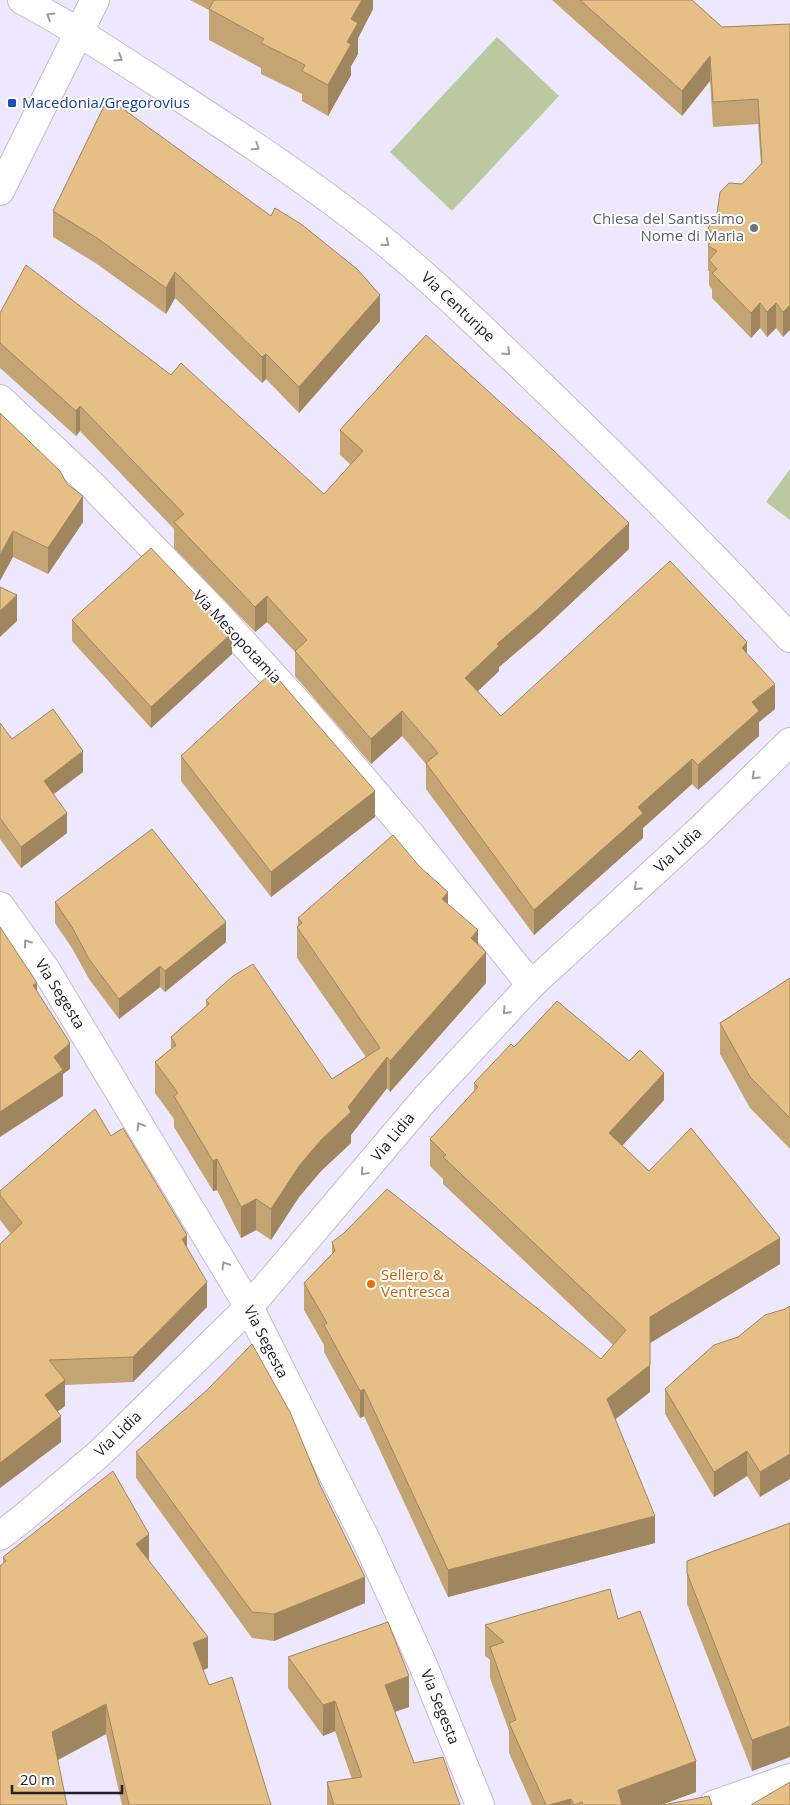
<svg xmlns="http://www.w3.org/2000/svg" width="790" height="1805" viewBox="0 0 790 1805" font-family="'Open Sans',sans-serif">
  <rect width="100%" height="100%" fill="#ede8fd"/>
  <g fill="#bacaa0">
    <path d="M497,37L559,96L452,211L390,152Z"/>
    <path d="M790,469V520L766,502Z"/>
  </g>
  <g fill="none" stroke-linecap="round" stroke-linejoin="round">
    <defs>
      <g id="minor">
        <path d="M22,0C74,27 123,61 172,92C243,138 313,184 379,237C438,285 492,338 546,390C630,471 711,553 790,638"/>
        <path d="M0,191L95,0"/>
        <path d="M0,399L94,487L215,612L306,712L410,834L531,985"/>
        <path d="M0,906L46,970L249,1307L368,1544L423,1665L480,1805"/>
        <path d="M0,1536L22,1519L100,1453L249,1307L425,1099L531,985L702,828L790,742"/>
        <path d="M713,1805L790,1778"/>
      </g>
    </defs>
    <use href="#minor" stroke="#c2bdd2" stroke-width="30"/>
    <use href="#minor" stroke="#fff" stroke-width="28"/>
  </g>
  <g fill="#c5a473">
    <path d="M190,0H373V9L358,38V54L351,66V75L328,116L302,101V94L261,74V68L209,40V10Z"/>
    <path d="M552,0H692L722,27L790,24L783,337L776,328L767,337L760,328L751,338L712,298V289L709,285V271H708V228L742,184L761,165L758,124L713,127L710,81L682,116Z"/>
    <path d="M53,211L380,321L299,413L266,379L262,383L175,298L166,314L97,264L53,237Z"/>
    <path d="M0,313L324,494L351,465L340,455V430L629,549L539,633L499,667V671L478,691L501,716L747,654L775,709L759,722V736L698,790L692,784L643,828V838L534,935L426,789V764L402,736L371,764L295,676V652L267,622L255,632L174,548V529L80,431L76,436L0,368Z"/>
    <path d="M0,413L83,522L48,574L13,557Z"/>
    <path d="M72,620L232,654L151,728L72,641Z"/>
    <path d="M0,723L12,739L83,772L54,794L67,833L21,868L0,839Z"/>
    <path d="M181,756L375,817L271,897L181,781Z"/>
    <path d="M55,902L226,942L165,992L160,987L119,1019L89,979L72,948L55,923Z"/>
    <path d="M448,904L478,945L486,983L390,1092L387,1088L351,1135V1143L321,1171L299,1197L271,1240L256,1230L241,1238L217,1190L213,1191L174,1127V1119L155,1093V1062L171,1049V1037L206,1007V1000L332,1079L366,1057L297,958V927L298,925V918Z"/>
    <path d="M790,978V1149L750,1108L720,1054V1023Z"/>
    <path d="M514,1047L664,1100L622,1146L649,1171L780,1264L650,1343V1392L615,1419L655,1543L448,1597L364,1416L360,1418L324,1352V1345L304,1310V1283L332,1254V1242L601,1359L613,1345L443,1184V1179L430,1166V1139L474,1091V1083Z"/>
    <path d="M111,1136L187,1247L207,1307L133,1382L65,1385V1406L57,1412L61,1442L0,1488V1244L11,1234L0,1220V1191Z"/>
    <path d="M785,1309L760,1497L747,1476L714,1497L665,1414V1389L738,1337Z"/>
    <path d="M136,1452L365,1603L274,1641L252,1638L136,1478Z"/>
    <path d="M790,1523V1757L752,1771L687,1604V1561Z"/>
    <path d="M3,1557L149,1561L208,1668L203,1670L209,1685L271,1805H122L106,1734L58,1760L3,1563Z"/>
    <path d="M618,1619L696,1792L661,1805H532L509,1753V1731L490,1678V1660L485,1656V1625Z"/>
    <path d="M288,1657L409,1707L395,1712L414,1763L460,1805H327V1782L352,1779L335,1731L323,1736L288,1688Z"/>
  </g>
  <g fill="#a0865e">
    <path d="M362,0H373V9L358,38V54L351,66V75L328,116V85L347,42L351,19Z"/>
    <path d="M710,56V81L682,116V91Z"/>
    <path d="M175,272V298L166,314V288Z"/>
    <path d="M380,295V321L299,413V387Z"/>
    <path d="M760,303V328L751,338V313Z"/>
    <path d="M776,303V328L767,337V312Z"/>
    <path d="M790,305V330L783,337V312Z"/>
    <path d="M266,354V379L262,383V357Z"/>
    <path d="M80,406V431L76,436V411Z"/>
    <path d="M83,496V522L48,574V548Z"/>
    <path d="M629,523V549L539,633L499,667V671L465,703V678L497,644Z"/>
    <path d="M13,531V557L0,581V555Z"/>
    <path d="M17,595V621L0,637V611Z"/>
    <path d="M267,596V622L255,632V607Z"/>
    <path d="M232,633V654L151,728V707Z"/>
    <path d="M747,642V667L742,648Z"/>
    <path d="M775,684V709L759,722V736L698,790V765L752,702Z"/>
    <path d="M402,711V736L371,764V739Z"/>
    <path d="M83,751V772L44,801V781Z"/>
    <path d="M692,759V784L643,828V838L534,935V910L638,807Z"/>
    <path d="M375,791V817L271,897V872Z"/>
    <path d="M67,813V833L21,868V847Z"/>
    <path d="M448,892V923L442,899Z"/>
    <path d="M226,922V942L165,992V971Z"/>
    <path d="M478,930V961L471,938Z"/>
    <path d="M486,952V983L390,1092V1061Z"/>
    <path d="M160,966V987L119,1019V999Z"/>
    <path d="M37,983V1008L33,985Z"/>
    <path d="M70,1043V1069L63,1074V1096L0,1137V1112L54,1057Z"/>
    <path d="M387,1057V1088L351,1135V1143L321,1171L299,1197L271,1240V1209L299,1166L348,1107Z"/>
    <path d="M664,1073V1100L609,1160V1133Z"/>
    <path d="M217,1159V1190L213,1191V1161Z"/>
    <path d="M256,1199V1230L241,1238V1207Z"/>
    <path d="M187,1235V1260L182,1239Z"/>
    <path d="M780,1238V1264L650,1343V1317Z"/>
    <path d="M207,1282V1307L133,1382V1357Z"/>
    <path d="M650,1365V1392L607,1426V1399Z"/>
    <path d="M65,1380V1406L45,1421V1395Z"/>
    <path d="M364,1389V1416L360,1418V1391Z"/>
    <path d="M61,1416V1442L0,1488V1463Z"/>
    <path d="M747,1451V1476L714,1497V1472Z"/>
    <path d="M790,1454V1479L760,1497V1472Z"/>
    <path d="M655,1516V1543L448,1597V1570Z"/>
    <path d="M149,1534V1565L136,1544Z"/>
    <path d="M365,1577V1603L274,1641V1614Z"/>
    <path d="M208,1637V1668L193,1674V1643Z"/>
    <path d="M409,1676V1707L385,1715V1685Z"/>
    <path d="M335,1701V1731L323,1736V1705Z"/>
    <path d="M106,1704V1734L52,1763V1732Z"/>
    <path d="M790,1726V1757L752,1771V1740Z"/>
    <path d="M696,1761V1792L661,1805H618V1790Z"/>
    <path d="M571,1799V1805H549Z"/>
  </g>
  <g fill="#e5bf86" stroke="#a0865e">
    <path d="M214,0H362L351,19L358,23L347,42L351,44L328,85L302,71L305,65L261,43L264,39L209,9Z"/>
    <path d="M580,0H692L722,27L790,24V305L783,312L776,303L767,312L760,303L751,313L712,273L717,269L709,260L717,251L708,246L714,236L708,228L717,214L720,192L729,183L742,184L762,163L758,99L713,102L710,56L682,91Z"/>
    <path d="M108,98L271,216L275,208L301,224L357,269L380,295L299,387L266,354L262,357L175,272L166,288L97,238L53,211Z"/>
    <path d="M26,265L171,375L181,363L324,494L363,451L340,430L426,335L552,449L629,523L539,608L497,644L499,646L465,678L501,716L670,561L747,642L742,648L775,684L752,702L759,711L698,765L692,759L638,807L643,813L534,910L426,763L438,753L402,711L371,739L295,651L307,640L267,596L255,607L174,522L184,514L80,406L76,411L0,343V313Z"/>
    <path d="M0,413L60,471L67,484L83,496L48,548L13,531L0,555Z"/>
    <path d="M151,548L232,633L151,707L72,620Z"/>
    <path d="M0,587L17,595L0,611Z"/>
    <path d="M272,672L375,791L271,872L181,756Z"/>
    <path d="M53,709L83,751L44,781L67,813L21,847L0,818V723L12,739Z"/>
    <path d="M152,829L226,922L165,971L160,966L119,999L89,959L72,927L55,902Z"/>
    <path d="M393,835L420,867L448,892L442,899L478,930L471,938L486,952L390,1061L387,1057L348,1107L351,1112L321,1140L299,1166L271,1209L256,1199L241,1207L217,1159L213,1161L174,1096L178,1093L155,1062L176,1045L171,1037L209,1004L206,1000L233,976L253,964L332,1079L380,1048L297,927L302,923L298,918Z"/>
    <path d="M0,927L37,983L33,985L70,1043L54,1057L63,1070L0,1112Z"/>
    <path d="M790,978V1118L750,1077L720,1023Z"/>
    <path d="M557,1001L629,1061L640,1050L664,1073L609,1133L649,1171L691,1128L780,1238L650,1317V1365L607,1399L655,1516L448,1570L364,1389L360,1391L324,1325L327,1323L304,1283L335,1251L332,1242L344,1233L387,1189L601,1359L626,1330L443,1157L446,1155L430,1139L478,1087L474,1083L511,1044L514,1047Z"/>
    <path d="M95,1109L111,1136L123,1128L187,1235L182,1239L207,1282L133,1357L49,1360L65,1380L45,1395L61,1416L0,1463V1244L22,1223L0,1195V1191Z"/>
    <path d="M790,1306V1454L760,1472L747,1451L714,1472L665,1389L714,1345L738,1337L765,1315L785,1309Z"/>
    <path d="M252,1344L290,1412L320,1485L365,1577L274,1614L252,1612L136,1452L206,1391Z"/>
    <path d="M113,1471L149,1534L136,1544L208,1637L193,1643L209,1685L232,1677L271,1805H129L106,1704L52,1732L67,1805H0V1566L6,1561L3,1557Z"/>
    <path d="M790,1523V1726L752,1740L687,1573V1561Z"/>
    <path d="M610,1589L618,1619L640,1611L696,1761L618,1790L622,1805H583L582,1802L574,1805L571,1799L549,1805H546L509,1723L516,1720L490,1647L504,1642L485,1625Z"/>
    <path d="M388,1622L409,1676L385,1685L414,1763L443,1757L460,1805H334L327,1782L362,1777L335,1701L323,1705L288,1657Z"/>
    <path d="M790,1782V1805H751Z"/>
    <path d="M709,1796L712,1805H663Z"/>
  </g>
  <defs><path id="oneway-chevron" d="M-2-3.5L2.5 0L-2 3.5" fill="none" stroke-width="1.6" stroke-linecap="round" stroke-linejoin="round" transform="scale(1.25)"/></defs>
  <g stroke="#9c9b9f">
    <use href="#oneway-chevron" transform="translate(50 16) rotate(-149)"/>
    <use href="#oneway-chevron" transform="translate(119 58) rotate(32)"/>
    <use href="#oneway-chevron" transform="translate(256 147) rotate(34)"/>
    <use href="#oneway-chevron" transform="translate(386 243) rotate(40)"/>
    <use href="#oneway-chevron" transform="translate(507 352) rotate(44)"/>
    <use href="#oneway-chevron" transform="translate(755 776) rotate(136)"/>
    <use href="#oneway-chevron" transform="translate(637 887) rotate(138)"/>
    <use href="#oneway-chevron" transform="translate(27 943) rotate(-126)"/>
    <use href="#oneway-chevron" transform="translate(506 1011) rotate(133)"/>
    <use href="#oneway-chevron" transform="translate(140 1126) rotate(-121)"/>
    <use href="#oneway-chevron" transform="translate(364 1172) rotate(130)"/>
    <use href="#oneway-chevron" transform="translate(225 1265) rotate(-121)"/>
  </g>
  <rect fill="#1a4fb4" stroke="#fff" stroke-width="2" x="7" y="98" width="10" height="10" rx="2.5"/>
  <circle fill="#6b7280" stroke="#fff" stroke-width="2" cx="754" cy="228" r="5"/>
  <circle fill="#e8710a" stroke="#fff" stroke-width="2" cx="371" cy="1284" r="5"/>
  <g text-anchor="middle" stroke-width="4" stroke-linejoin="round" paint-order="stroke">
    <g font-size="15" fill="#164399" stroke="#fff" text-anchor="start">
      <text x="22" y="108">Macedonia/Gregorovius</text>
    </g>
    <g font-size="15" fill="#5b616d" stroke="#fff" text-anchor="end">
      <text x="744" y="224">Chiesa del Santissimo<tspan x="744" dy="17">Nome di Maria</tspan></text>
    </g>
    <g font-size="15" fill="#232129" stroke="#fff">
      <text transform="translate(458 307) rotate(43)" y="5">Via Centuripe</text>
      <text transform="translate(237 637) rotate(47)" y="5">Via Mesopotamia</text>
      <text transform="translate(678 850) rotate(-43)" y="5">Via Lidia</text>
      <text transform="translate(60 994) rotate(58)" y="5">Via Segesta</text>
      <text transform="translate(393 1137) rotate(-50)" y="5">Via Lidia</text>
      <text transform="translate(266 1342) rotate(63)" y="5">Via Segesta</text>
      <text transform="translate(118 1434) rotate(-44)" y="5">Via Lidia</text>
      <text transform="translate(440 1707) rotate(68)" y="5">Via Segesta</text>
    </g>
    <g font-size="15" fill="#c56008" stroke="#fff" text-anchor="start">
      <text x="381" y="1280">Sellero &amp;<tspan x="381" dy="17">Ventresca</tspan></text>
    </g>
  </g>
  <path d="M12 1785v8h110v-8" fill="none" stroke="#232129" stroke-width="2.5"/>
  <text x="20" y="1785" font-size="15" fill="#232129" stroke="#ffffff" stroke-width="4" paint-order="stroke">20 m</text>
</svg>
